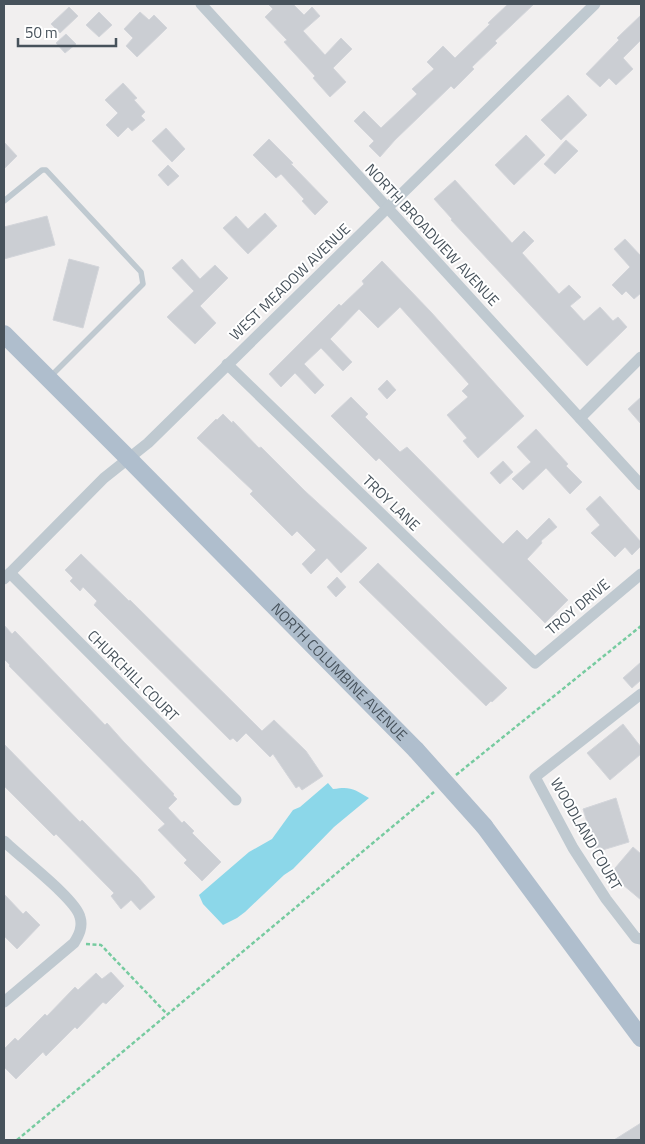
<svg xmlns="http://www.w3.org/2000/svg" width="645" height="1144" viewBox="0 0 645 1144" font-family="'Titillium Web',sans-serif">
  <rect width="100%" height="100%" fill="#f1efef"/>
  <path fill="#8cd7e9" d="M328,783L333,789C351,786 354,789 369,798L334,827L293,869L284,875L245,912L237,918L223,925L203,904L199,895L249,852L272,839L293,810L300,807Z"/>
  <g fill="#cbced3" stroke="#d3d5da">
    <path d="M268,4H293L304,15L312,7L320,16L303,31L325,55L341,38L352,49L333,68L346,82L330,97L313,78L315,76L284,42L287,40L265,17L273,9Z"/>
    <path d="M508,4H534L495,41L497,43L472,67L474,69L454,89L451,86L395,140L380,157L369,146L374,141L354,121L364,111L381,128L417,94L412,89L434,69L427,62L443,46L455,58L490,24L488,23Z"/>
    <path d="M69,7L78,16L60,33L51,24Z"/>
    <path d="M99,12L112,25L99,37L86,25Z"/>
    <path d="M140,12L149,20L154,15L167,28L137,57L126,46L133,38L124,29Z"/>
    <path d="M641,15V40L623,58L633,69L616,85L609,78L600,87L586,74L619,40L617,38Z"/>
    <path d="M66,34L76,44L65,53L56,43Z"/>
    <path d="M123,83L137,98L134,100L145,112L141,116L145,120L132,131L128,127L118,137L106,125L118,113L105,100Z"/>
    <path d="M568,95L587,115L561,140L541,120Z"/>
    <path d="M166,128L185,149L172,162L152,141Z"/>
    <path d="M526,135L545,155L514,185L495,165Z"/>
    <path d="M269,139L293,163L291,164L328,202L315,215L302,201L304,199L281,174L276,178L253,155Z"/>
    <path d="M566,140L578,151L555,174L544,164Z"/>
    <path d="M4,142L17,156L4,169Z"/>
    <path d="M168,165L179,176L168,186L158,175Z"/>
    <path d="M455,180L512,243L524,231L534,241L522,253L559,294L569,285L581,297L570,306L584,321L600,307L613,321L618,317L627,327L587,366L451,220L452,219L434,199Z"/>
    <path d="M265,213L277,226L248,254L223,228L236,216L248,229Z"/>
    <path d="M47,216L55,245L4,259V227Z"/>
    <path d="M625,239L641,256V293L634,299L626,291L622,295L612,285L630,267L614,249Z"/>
    <path d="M69,259L99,267L83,328L53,320Z"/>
    <path d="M182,259L200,279L215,265L228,278L200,306L216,323L195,344L167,317L194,291L172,268Z"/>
    <path d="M382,261L431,312L524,416L478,458L463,441L467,438L447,415L468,397L462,391L469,384L400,307L378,328L359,309L330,339L352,362L343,371L321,348L304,364L324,385L315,394L295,373L281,387L269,374L339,304L341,306L364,284L362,281Z"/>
    <path d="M387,380L396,390L387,399L378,389Z"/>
    <path d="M351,397L368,414L365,417L400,452L407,447L503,544L517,530L527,540L549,518L557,527L541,541L542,543L527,559L568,600L545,623L379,458L376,461L331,416Z"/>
    <path d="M641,397V424L628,409Z"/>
    <path d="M223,414L232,423L233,421L259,448L261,447L305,491L367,548L341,573L327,558L311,574L302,564L316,550L297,531L292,536L250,494L253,491L197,438L216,419L217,420Z"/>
    <path d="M536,429L568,464L566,466L582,482L570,494L546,468L523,490L512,479L531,462L517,447Z"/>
    <path d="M503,461L513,472L500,484L490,473Z"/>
    <path d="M600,496L641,542V546L632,555L625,547L615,557L591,533L600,525L586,509Z"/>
    <path d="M81,554L129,601L130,600L262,731L274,720L306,751L323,776L302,790L299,786L296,788L273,754L270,757L246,733L237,742L233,738L230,740L94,605L97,601L83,587L80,591L70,581L73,578L65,570Z"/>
    <path d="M378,563L507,688L492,702L491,701L486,706L359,582Z"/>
    <path d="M337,577L346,587L336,597L327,587Z"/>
    <path d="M4,625L12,634L15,631L105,725L107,723L123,741L174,794L173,795L177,799L168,808L182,823L184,821L194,831L192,833L221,862L202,881L184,863L187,860L158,830L165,824L9,666L10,665L4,659Z"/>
    <path d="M641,662V680L632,688L623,678Z"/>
    <path d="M623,724L641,747V754L610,780L587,753Z"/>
    <path d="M4,744L80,822L82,820L138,877L155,897L140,910L131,900L121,909L111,896L114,893L56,834L54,836L4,786Z"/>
    <path d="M616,798L629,842L596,852L583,809Z"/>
    <path d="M633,847L641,854V900L610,874Z"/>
    <path d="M4,894L23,914L26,911L40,925L17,949L4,936Z"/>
    <path d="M111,972L124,986L106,1004L103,1002L77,1029L75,1027L46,1056L43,1052L16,1079L4,1067V1049L15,1038L18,1041L45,1014L47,1016L75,987L78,990L96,973L102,979Z"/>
    <path d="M641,1123V1140H614Z"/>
  </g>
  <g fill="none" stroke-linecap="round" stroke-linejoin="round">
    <g stroke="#77cba0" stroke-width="2.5" stroke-dasharray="4 2.5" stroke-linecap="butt">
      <path d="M456,775L641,626"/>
      <path d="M86,944L101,945L167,1014"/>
      <path d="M17,1140L434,792"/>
    </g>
    <path stroke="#bfc9d0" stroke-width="5.5" d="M4,201L42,170H46L141,272L143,284L49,378"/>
    <g stroke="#bfc9d0" stroke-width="11">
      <path d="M201,4L641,485"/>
      <path d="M227,364L535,663L641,574"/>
      <path d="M580,418L641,357"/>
      <path d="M10,573L236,800"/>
      <path d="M4,579L104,478L148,443L595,4"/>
      <path d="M641,694L535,777L573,848L606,899L636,938L641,939"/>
      <path d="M4,841C20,857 76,899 80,917C83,927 79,935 74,943L4,1002"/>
    </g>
    <g stroke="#afbecd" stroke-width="18">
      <path id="s1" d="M4,334L128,458L416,750"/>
      <path d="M484,826L641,1038"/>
    </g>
    <path stroke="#afbecd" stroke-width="18" d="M416,750L484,826"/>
  </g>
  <g text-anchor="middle" stroke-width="4" stroke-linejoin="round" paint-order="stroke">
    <g font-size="15" fill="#47525b" stroke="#fff">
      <text transform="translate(432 235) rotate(47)" y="5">NORTH BROADVIEW AVENUE</text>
      <text transform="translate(290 282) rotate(-44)" y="5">WEST MEADOW AVENUE</text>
      <text transform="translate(391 503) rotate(44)" y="5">TROY LANE</text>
      <text transform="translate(578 607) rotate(-40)" y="5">TROY DRIVE</text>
      <text dy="5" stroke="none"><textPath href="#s1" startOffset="476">NORTH COLUMBINE AVENUE</textPath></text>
      <text transform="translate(133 676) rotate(45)" y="5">CHURCHILL COURT</text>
      <text transform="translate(586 834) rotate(60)" y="5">WOODLAND COURT</text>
    </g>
  </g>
  <rect width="645" height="1144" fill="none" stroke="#47525b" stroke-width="10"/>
  <path d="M18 38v8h98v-8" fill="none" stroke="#47525b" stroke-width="2.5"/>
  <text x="25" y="38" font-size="15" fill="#47525b" stroke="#ffffff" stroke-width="4" paint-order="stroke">50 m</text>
</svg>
